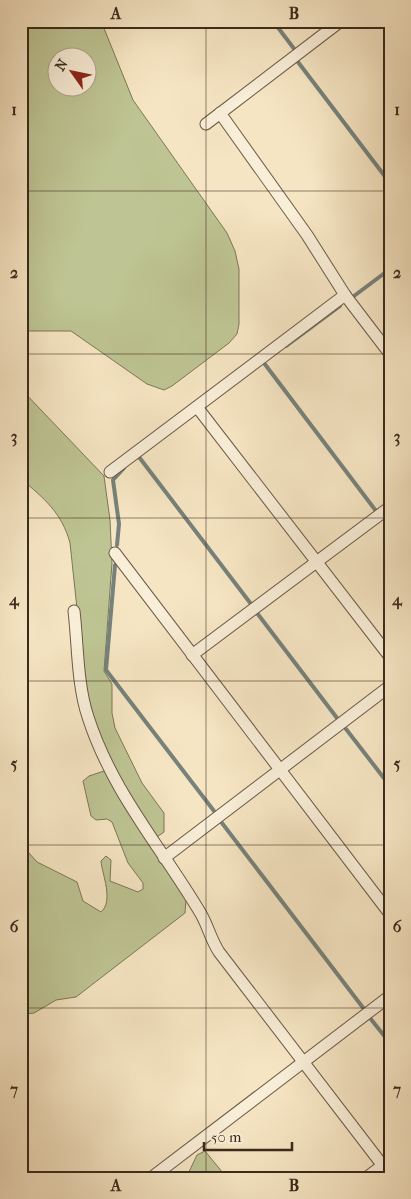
<svg xmlns="http://www.w3.org/2000/svg" width="411" height="1199" viewBox="0 0 411 1199" font-family="'IM FELL French Canon',serif">
  <rect width="100%" height="100%" fill="#f6e5c3"/>
  <filter id="stains"><feTurbulence type="fractalNoise" baseFrequency=".004" numOctaves="4"/><feColorMatrix values="0 0 0 0 .2 0 0 0 0 .09 0 0 0 0 .02 0 0 0 .5 -.17"/></filter>
  <radialGradient id="worn" r=".72"><stop offset=".6" stop-color="#630" stop-opacity="0"/><stop offset="1" stop-color="#630" stop-opacity=".3"/></radialGradient>
  <g fill="#bec493" stroke="#7c7758" fill-rule="evenodd">
    <path d="M21,21H101L133,100L227,233L235,251L239,269V324L237,334L229,343L172,386L164,390L147,384L71,331H21ZM58,58H88V88H58Z"/>
    <path d="M21,389L104,476L110,520L112,563L104,671L112,684V713L115,728L142,783L164,813V832L157,837L133,806L95,725L86,693L70,543C62,513 44,498 21,479Z"/>
    <path d="M104,771L107,773L134,821L186,900L185,913L76,997L56,1000L34,1013L25,1014L21,1011V844L37,862L77,882L83,901L101,912C114,901 102,874 101,861L106,856L111,860L110,881L138,892L143,889V883L128,863L112,822L107,819L96,820L91,816L83,781L89,776Z"/>
    <path d="M205,1151L227,1178H186L197,1155Z"/>
  </g>
  <g fill="none" stroke-linecap="round" stroke-linejoin="round">
    <g stroke="#76827b" stroke-width="4">
      <path d="M273,21L295,50"/>
      <path d="M298,62L390,183"/>
      <path d="M354,296L390,269"/>
      <path d="M286,346L340,306"/>
      <path d="M264,363L376,511"/>
      <path d="M139,457L251,604"/>
      <path d="M117,545L119,524L113,480L124,468"/>
      <path d="M115,565L106,670L214,811"/>
      <path d="M257,613L337,718"/>
      <path d="M346,729L390,786"/>
      <path d="M222,823L364,1009"/>
      <path d="M370,1018L390,1043"/>
    </g>
    <defs>
      <g id="street">
        <path d="M220,113L307,235L345,295L390,354"/>
        <path d="M206,124L341,21"/>
        <path d="M197,407L390,657"/>
        <path d="M110,472L345,295"/>
        <path d="M115,553L390,914"/>
        <path d="M74,611C78,645 77,684 88,717C112,792 162,848 201,914C208,926 211,940 219,952L390,1175"/>
        <path d="M192,655L390,507"/>
        <path d="M164,858L390,686"/>
        <path d="M151,1178L390,996"/>
        <path d="M366,1178L382,1166"/>
      </g>
    </defs>
    <use href="#street" stroke="#6a5946" stroke-width="13"/>
    <use href="#street" stroke="#f9eed8" stroke-width="11"/>
  </g>
  <path fill="none" stroke="#3b2a1c" stroke-width="1" stroke-opacity="0.55" d="M206,21V1178M21,191H390M21,354H390M21,518H390M21,681H390M21,845H390M21,1008H390"/>
  <rect width="411" height="1199" fill="none" stroke="#f6e5c3" stroke-width="55"/>
  <g transform="translate(72 72) rotate(303)"><circle r="24" fill="#f9eed8" stroke="#ada08d"/>
  <path d="M0-4L9 19L0 12L-9 19Z" fill="#8f2418"/>
  <text y="-8" font-size="14" font-weight="bold" text-anchor="middle" fill="#3b2a1c">N</text>
  </g>
  <path d="M204 1142v8h88v-8" fill="none" stroke="#3b2a1c" stroke-width="2.5"/>
  <text x="211" y="1142" font-size="15" fill="#3b2a1c" stroke="#f9eed8" stroke-width="4" paint-order="stroke">50 m</text>
  <rect x="28" y="28" width="356" height="1144" fill="none" stroke="#3b2a1c" stroke-width="2"/>
  <g font-size="16" text-anchor="middle" font-weight="bold" fill="#3b2a1c">
    <text x="116" y="19">A</text>
    <text x="294" y="19">B</text>
    <text x="14" y="115">1</text>
    <text x="397" y="115">1</text>
    <text x="14" y="278">2</text>
    <text x="397" y="278">2</text>
    <text x="14" y="442">3</text>
    <text x="397" y="442">3</text>
    <text x="14" y="605">4</text>
    <text x="397" y="605">4</text>
    <text x="14" y="769">5</text>
    <text x="397" y="769">5</text>
    <text x="14" y="932">6</text>
    <text x="397" y="932">6</text>
    <text x="14" y="1095">7</text>
    <text x="397" y="1095">7</text>
    <text x="116" y="1191">A</text>
    <text x="294" y="1191">B</text>
  </g>
  <rect width="100%" height="100%" filter="url(#stains)"/>
  <rect width="100%" height="100%" fill="url(#worn)"/>
</svg>
